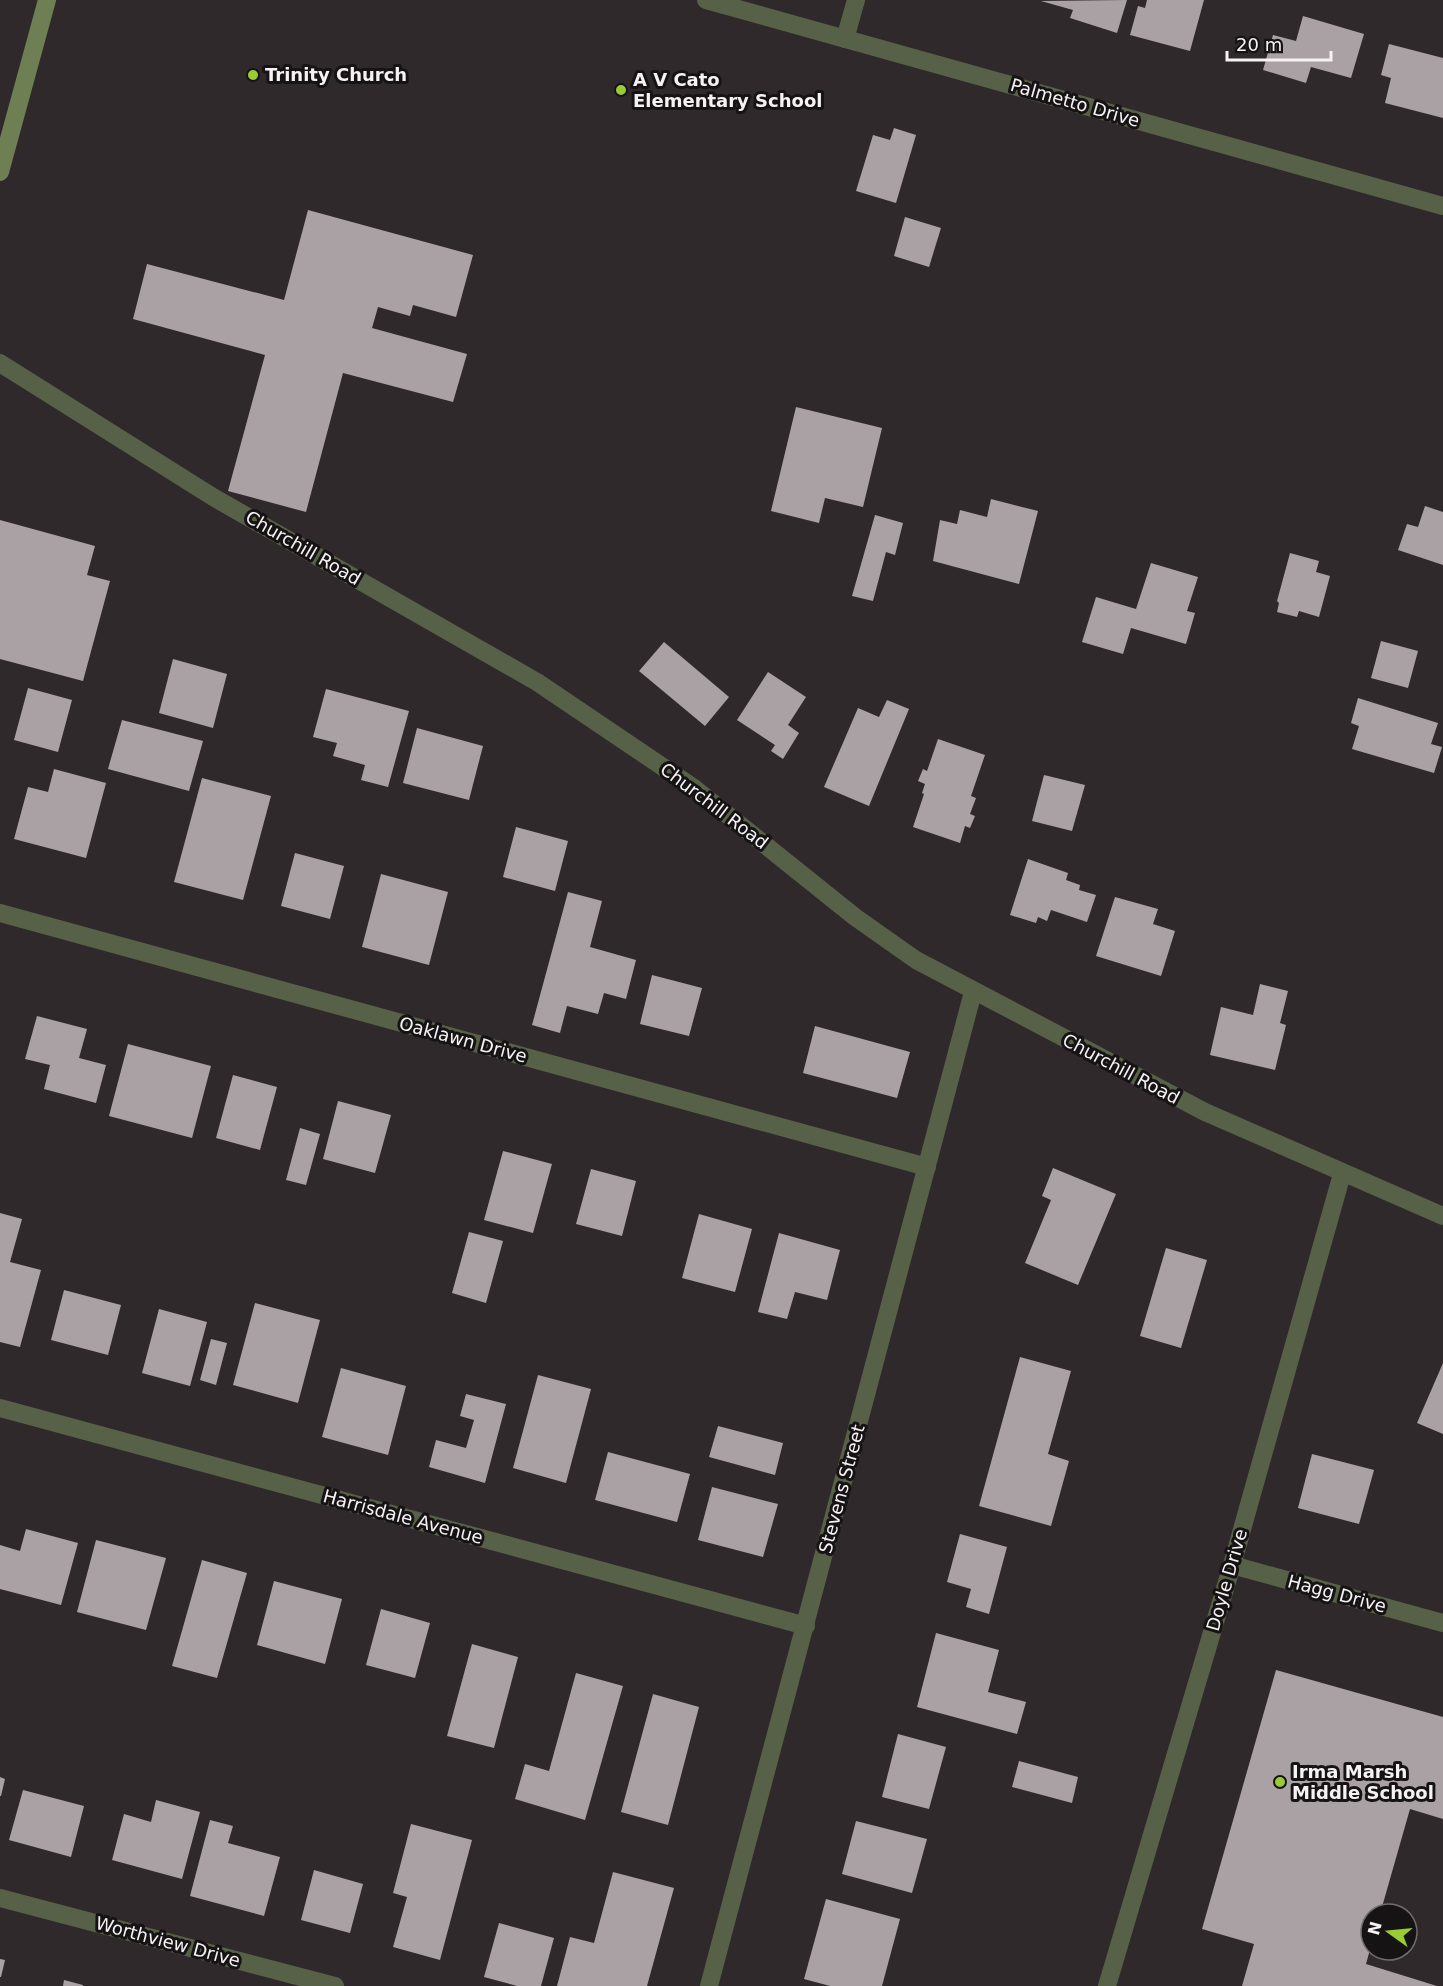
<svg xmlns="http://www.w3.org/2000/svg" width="1443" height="1986" viewBox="0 0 1443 1986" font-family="'DejaVu Sans',sans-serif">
  <rect width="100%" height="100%" fill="#30292c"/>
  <g fill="#aaa1a5">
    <path d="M1127,0L1117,33L1070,18L1073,10L1041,1Z"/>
    <path d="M1147,0H1204L1190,51L1130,35L1138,6L1145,8Z"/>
    <path d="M1303,16L1364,34L1351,78L1311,67L1306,83L1263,70L1273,35L1296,41Z"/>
    <path d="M1389,44L1443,58V118L1385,103L1391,78L1381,75Z"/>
    <path d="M894,128L916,135L896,203L856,191L873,135L890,140Z"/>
    <path d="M308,210L473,255L456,317L413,305L410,316L378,307L372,328L467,354L453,402L343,373L306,512L228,491L265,355L133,319L147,264L284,300Z"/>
    <path d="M905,217L941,228L929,267L894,256Z"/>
    <path d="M796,407L882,428L863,507L825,498L819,523L771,511Z"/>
    <path d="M991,499L1038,511L1019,584L933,561L940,520L957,524L960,510L987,517Z"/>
    <path d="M1425,506L1443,512V565L1398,550L1407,524L1418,527Z"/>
    <path d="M875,515L903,523L895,555L886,552L873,601L852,596Z"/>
    <path d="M0,520L95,546L87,575L110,581L83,681L0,659Z"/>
    <path d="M1290,553L1319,561L1316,572L1330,576L1319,617L1299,611L1297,617L1277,612L1279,603L1277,601Z"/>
    <path d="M1151,563L1198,577L1187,611L1195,613L1186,644L1131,628L1123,654L1082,642L1096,597L1136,609Z"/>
    <path d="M1381,641L1418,651L1408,688L1371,678Z"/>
    <path d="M664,642L729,697L705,726L639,671Z"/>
    <path d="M173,659L227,674L213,728L159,713Z"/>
    <path d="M768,672L806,697L788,725L799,733L783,759L771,751L775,745L737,720Z"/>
    <path d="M28,688L72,700L58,752L14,740Z"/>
    <path d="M326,689L409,711L388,787L361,780L365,765L333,756L337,743L313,737Z"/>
    <path d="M1358,698L1438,723L1431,744L1442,747L1434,773L1352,749L1359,726L1351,723Z"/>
    <path d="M887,700L909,709L869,806L824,787L858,708L879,717Z"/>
    <path d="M122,720L203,741L189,791L108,769Z"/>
    <path d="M417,728L483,746L469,800L403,783Z"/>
    <path d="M938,739L985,755L971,796L976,798L970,814L975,816L970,828L965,826L960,843L913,827L924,794L922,793L925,784L918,781L923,769L927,771Z"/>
    <path d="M54,769L106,783L86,858L14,839L28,787L48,792Z"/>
    <path d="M1044,775L1085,785L1072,831L1032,821Z"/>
    <path d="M202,778L271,796L243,900L174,882Z"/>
    <path d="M516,827L568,841L555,891L503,877Z"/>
    <path d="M295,853L344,866L330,919L281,906Z"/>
    <path d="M1028,859L1068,873L1066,880L1080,885L1079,890L1096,895L1087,922L1051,910L1047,921L1038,917L1036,923L1010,915Z"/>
    <path d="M381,874L448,892L429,965L362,947Z"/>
    <path d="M568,892L602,901L590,947L636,960L626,999L604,993L598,1014L567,1006L560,1033L532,1025Z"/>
    <path d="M1115,897L1158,909L1153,924L1175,931L1161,976L1096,956Z"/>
    <path d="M652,975L702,988L689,1036L640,1024Z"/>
    <path d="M1260,984L1288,991L1280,1023L1286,1025L1275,1070L1210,1055L1221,1007L1253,1015Z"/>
    <path d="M37,1016L87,1029L79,1058L106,1065L96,1103L44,1089L50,1065L25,1059Z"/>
    <path d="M815,1026L910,1052L897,1098L803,1073Z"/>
    <path d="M128,1044L211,1066L192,1138L109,1116Z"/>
    <path d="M233,1075L277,1087L260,1150L216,1138Z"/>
    <path d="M338,1101L391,1115L375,1173L323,1159Z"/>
    <path d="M300,1128L320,1134L306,1185L286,1180Z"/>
    <path d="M503,1151L552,1164L533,1233L484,1220Z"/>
    <path d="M1053,1168L1116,1194L1078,1285L1025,1263L1051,1200L1042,1196Z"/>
    <path d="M591,1169L636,1181L622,1236L576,1224Z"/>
    <path d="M0,1213L22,1219L10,1262L41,1270L20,1347L0,1342Z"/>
    <path d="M699,1214L752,1229L735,1292L682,1278Z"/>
    <path d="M469,1232L503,1241L486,1303L452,1293Z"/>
    <path d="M779,1233L840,1250L827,1300L795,1292L787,1319L758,1312Z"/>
    <path d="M1166,1248L1207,1260L1181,1348L1140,1336Z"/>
    <path d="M64,1290L121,1305L108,1355L51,1340Z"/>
    <path d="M255,1303L320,1320L298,1403L233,1385Z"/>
    <path d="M159,1309L207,1322L190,1386L142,1373Z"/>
    <path d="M211,1339L227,1343L216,1385L200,1380Z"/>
    <path d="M1020,1357L1071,1371L1048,1454L1069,1461L1051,1526L979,1506Z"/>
    <path d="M1443,1363V1434L1417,1423Z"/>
    <path d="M341,1368L406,1386L388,1455L322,1437Z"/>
    <path d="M538,1375L591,1389L566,1483L513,1468Z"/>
    <path d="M466,1394L506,1404L485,1483L429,1467L436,1440L466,1448L474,1420L460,1416Z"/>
    <path d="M718,1426L783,1443L775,1475L709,1457Z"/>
    <path d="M608,1452L690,1474L677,1522L595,1500Z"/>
    <path d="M1312,1454L1374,1470L1359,1524L1298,1508Z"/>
    <path d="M712,1487L778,1504L763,1557L698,1540Z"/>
    <path d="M26,1529L78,1543L61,1605L0,1589V1545L20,1551Z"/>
    <path d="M960,1534L1007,1547L989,1614L966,1607L971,1589L947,1582Z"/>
    <path d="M96,1540L166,1558L146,1630L77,1612Z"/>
    <path d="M202,1560L247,1573L217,1678L172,1666Z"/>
    <path d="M274,1581L342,1599L325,1664L257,1645Z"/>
    <path d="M381,1609L430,1623L415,1678L366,1665Z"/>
    <path d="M936,1633L999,1650L988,1692L1026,1702L1017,1734L917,1707Z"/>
    <path d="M472,1644L518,1657L494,1748L447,1736Z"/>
    <path d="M1276,1670L1443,1717V1819L1410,1809L1380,1914H1371V1946L1366,1964L1437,1986H1242L1254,1944L1202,1929Z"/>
    <path d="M576,1673L623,1686L585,1820L515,1799L525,1764L549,1771Z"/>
    <path d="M653,1694L699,1707L668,1825L621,1812Z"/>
    <path d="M898,1734L946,1747L929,1809L882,1797Z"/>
    <path d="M1019,1761L1078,1777L1072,1803L1012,1787Z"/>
    <path d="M0,1777L5,1779L1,1796H0Z"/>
    <path d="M23,1790L84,1806L71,1857L9,1840Z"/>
    <path d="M156,1800L200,1812L182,1879L112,1860L124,1814L151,1822Z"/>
    <path d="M210,1820L233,1826L228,1843L280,1857L264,1916L190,1896Z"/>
    <path d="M856,1821L927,1839L912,1893L842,1874Z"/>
    <path d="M411,1824L472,1840L440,1960L393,1947L407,1897L393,1893Z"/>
    <path d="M314,1870L363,1884L350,1933L301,1920Z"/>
    <path d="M613,1872L674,1888L647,1986H557L570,1937L594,1943Z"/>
    <path d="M826,1899L900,1919L882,1986H830L804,1979Z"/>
    <path d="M499,1923L554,1938L541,1986H517L484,1977Z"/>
    <path d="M0,1959L5,1960L1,1977H0Z"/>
    <path d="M64,1980L83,1985V1986H63Z"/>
  </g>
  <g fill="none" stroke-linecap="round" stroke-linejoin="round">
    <g stroke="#566147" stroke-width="18">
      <path d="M706,0L1443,206"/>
      <path d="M845,39L856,0"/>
      <path d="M0,363L213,497L537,682L694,788L855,917L916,960L1205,1112L1443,1216"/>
      <path d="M0,913L927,1167"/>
      <path d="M0,1408L806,1626"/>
      <path d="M1232,1565L1443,1623"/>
      <path d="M0,1898L335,1986"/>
      <path d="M709,1986L973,992"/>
      <path d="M1107,1986L1232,1565L1342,1174"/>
    </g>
    <path stroke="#6e7f54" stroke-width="18" d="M0,172L47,0"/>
  </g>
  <g fill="#99cb35" stroke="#161314" stroke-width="2">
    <circle cx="253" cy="75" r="6"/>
    <circle cx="621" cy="90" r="6"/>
    <circle cx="1280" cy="1782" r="6"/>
  </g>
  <g text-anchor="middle" stroke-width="6" stroke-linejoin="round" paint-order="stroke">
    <g font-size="18" font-weight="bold" fill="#f6f2f4" stroke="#161314" text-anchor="start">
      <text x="265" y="81">Trinity Church</text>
      <text x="633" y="86">A V Cato<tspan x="633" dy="21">Elementary School</tspan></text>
      <text x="1292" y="1778">Irma Marsh<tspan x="1292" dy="21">Middle School</tspan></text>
    </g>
    <g font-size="18" fill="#f6f2f4" stroke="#161314">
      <text transform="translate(1075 103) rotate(16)" y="6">Palmetto Drive</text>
      <text transform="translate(303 548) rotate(30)" y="6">Churchill Road</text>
      <text transform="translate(714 806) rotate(37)" y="6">Churchill Road</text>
      <text transform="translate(463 1040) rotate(15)" y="6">Oaklawn Drive</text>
      <text transform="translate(1121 1069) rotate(28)" y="6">Churchill Road</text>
      <text transform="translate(842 1489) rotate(-75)" y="6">Stevens Street</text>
      <text transform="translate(403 1517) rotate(15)" y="6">Harrisdale Avenue</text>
      <text transform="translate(1227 1580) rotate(-74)" y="6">Doyle Drive</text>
      <text transform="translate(1337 1594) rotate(15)" y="6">Hagg Drive</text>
      <text transform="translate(168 1942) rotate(15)" y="6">Worthview Drive</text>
    </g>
  </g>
  <g transform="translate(1389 1932) rotate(285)"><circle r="28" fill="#161314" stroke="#706c6e" stroke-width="1.5"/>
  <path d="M0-4.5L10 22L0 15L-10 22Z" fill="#99cb35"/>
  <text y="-9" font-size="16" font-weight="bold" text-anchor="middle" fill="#f6f2f4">N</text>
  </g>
  <path d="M1227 51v9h104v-9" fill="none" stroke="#f6f2f4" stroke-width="3"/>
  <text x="1236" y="51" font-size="18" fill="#f6f2f4" stroke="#161314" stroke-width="4.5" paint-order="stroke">20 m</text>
</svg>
